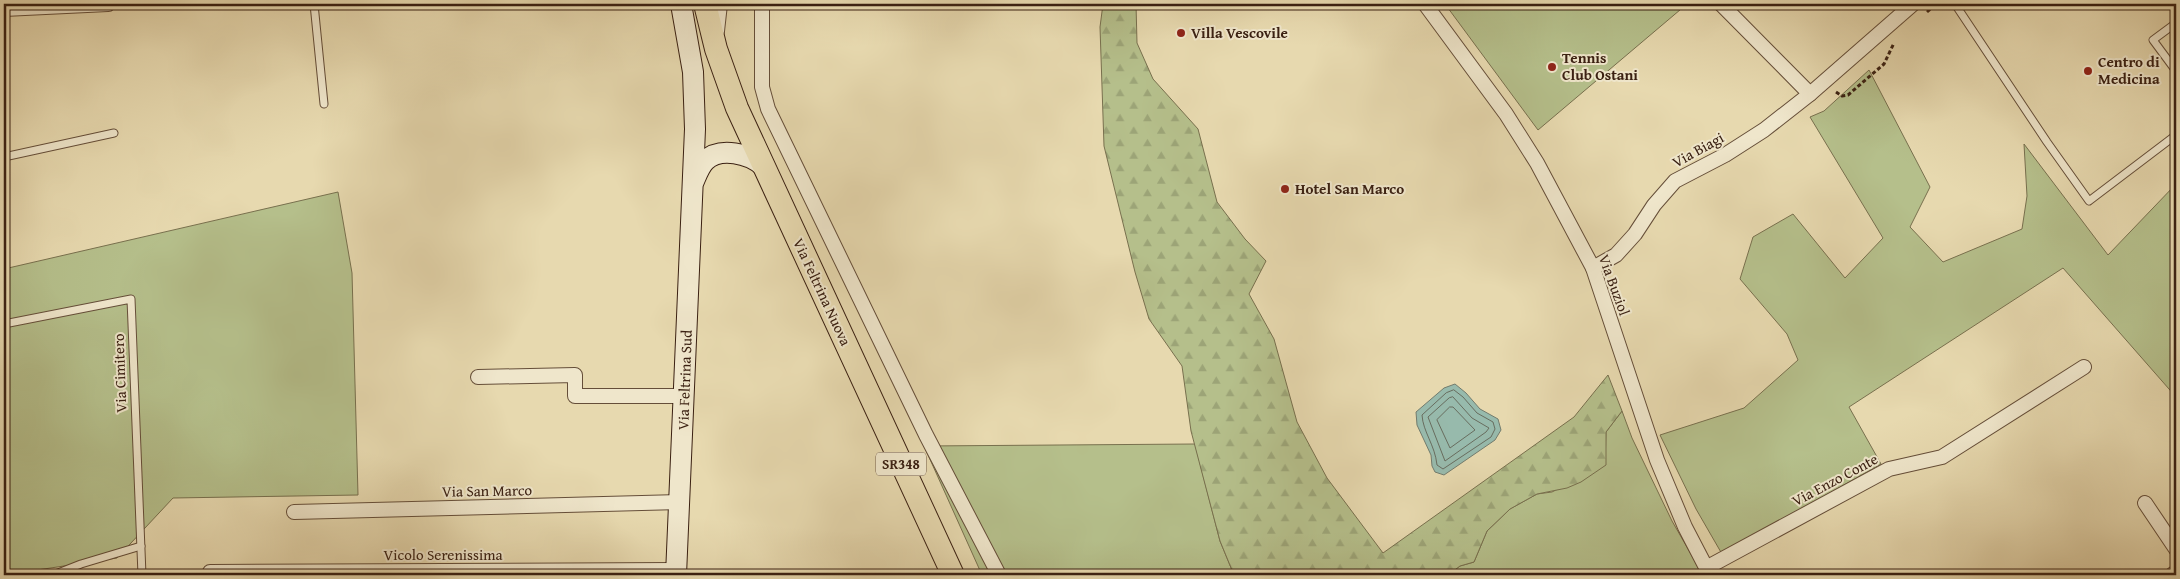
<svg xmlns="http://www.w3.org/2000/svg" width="2180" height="579" viewBox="0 0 2180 579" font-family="'Gentium Book Plus',serif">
  <defs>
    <pattern id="forest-firs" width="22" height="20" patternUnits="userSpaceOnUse" patternTransform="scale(1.25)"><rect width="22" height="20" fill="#b5bf8b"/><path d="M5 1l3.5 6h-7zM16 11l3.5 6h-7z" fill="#9ca477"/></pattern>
  </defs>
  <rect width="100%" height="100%" fill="#e7d9af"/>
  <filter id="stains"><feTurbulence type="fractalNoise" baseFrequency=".004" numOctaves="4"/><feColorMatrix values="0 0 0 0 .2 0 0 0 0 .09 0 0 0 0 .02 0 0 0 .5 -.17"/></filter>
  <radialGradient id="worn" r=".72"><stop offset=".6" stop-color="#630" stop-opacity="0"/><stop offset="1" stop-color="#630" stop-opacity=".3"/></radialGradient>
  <g fill="#b5bf8b" stroke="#78704e">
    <path d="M1445,4H1687L1538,130Z"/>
    <path d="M1869,70L1930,187L1910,227L1943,262L2022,229L2027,196L2024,144L2108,255L2176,184V397L2063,268L1849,407L1881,464L1722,554L1696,509L1660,435L1744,408L1798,360L1787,334L1740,279L1753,237L1793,214L1845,278L1883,238L1810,117L1824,111Z"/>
    <path d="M338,192L352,273L358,495L173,498L117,558L4,575V269Z"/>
    <path d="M1622,411L1632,438L1672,521L1703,575H1448L1460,566L1474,562L1487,531L1510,509L1537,494L1552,492L1605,465L1606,432Z"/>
    <path d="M1195,444L1220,541L1234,575H982L924,446Z"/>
  </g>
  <path fill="url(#forest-firs)" stroke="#78704e" d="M1103,4H1136L1137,43L1153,79L1198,129L1217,202L1245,239L1266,261L1249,294L1274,339L1297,422L1327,478L1383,553L1574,417L1608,375L1622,411L1606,432V465L1581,482L1567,488L1537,494L1510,509L1487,531L1474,562L1460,566L1448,575H1234L1220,541L1191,431L1182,366L1149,319L1135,272L1104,146L1100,27Z"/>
  <path fill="#97baac" stroke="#727c6e" d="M1455,384L1466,393L1480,409L1498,419L1501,430L1495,440L1444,475L1435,472L1432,466L1431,455L1417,425L1416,412L1444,388Z"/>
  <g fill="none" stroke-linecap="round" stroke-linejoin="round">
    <g stroke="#686d5f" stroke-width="1">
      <path d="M1454,390L1463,397L1477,413L1493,422L1495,429L1491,437L1443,469L1437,465C1435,445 1423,432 1422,415L1446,393Z"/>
      <path d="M1453,397L1472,418L1489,428L1486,432L1445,461L1428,417L1449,398Z"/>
      <path d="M1450,407H1453L1475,430L1450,448L1437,420Z"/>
    </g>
    <defs>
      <g id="service">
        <path d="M314,4L324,104"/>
        <path d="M1955,4L2047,142L2089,201L2176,135"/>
        <path d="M2176,23L2153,40L2176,71"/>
        <path d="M4,157L114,133"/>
        <path d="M4,324L131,299L142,575"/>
        <path d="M53,575L81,564L141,546"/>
      </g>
      <g id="minor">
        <path d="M762,4V87L768,109L926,435L999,575"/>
        <path d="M1425,4L1506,114L1537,163L1593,268L1657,460L1685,527L1710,575"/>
        <path d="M1721,4L1810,94"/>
        <path d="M4,9L108,4"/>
        <path d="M717,31L720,4"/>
        <path d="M1593,268L1616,255L1635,234L1654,205L1675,181L1725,155L1764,130L1810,94L1913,4"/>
        <path d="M478,377L575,375V396H685"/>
        <path d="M2145,503L2176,549"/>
        <path d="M294,512L680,502"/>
        <path d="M1706,568L1889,469L1942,457L2084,367"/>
        <path d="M210,572L676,570"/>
        <path d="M2172,575L2176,572"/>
      </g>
      <g id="secondary">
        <path d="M694,181C697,174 700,166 705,161C720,146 750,154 763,166"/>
        <path d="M676,575L695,129L693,72L681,4"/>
      </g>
      <path id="primary" d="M705,4L716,49L737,108L953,575"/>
    </defs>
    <use href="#service" stroke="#654e39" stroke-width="9"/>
    <use href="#minor" stroke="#654e39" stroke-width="16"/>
    <use href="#secondary" stroke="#3a2012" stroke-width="22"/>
    <use href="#primary" stroke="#3a2012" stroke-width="24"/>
    <g stroke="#3a2012" stroke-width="3" stroke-dasharray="4 2.5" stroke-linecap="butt">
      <path d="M1927,12L1936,4"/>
      <path d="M1836,92L1842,96L1848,95L1884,64L1894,43"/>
    </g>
    <use href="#service" stroke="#efe6cb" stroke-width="7"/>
    <use href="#minor" stroke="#efe6cb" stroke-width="14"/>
    <use href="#secondary" stroke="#efe6cb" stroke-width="20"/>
    <use href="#primary" stroke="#e7d9af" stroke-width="22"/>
  </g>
  <g fill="#8f2418" stroke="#efe6cb" stroke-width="2">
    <circle cx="1181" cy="33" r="5"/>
    <circle cx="1552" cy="67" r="5"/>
    <circle cx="2088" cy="71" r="5"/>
    <circle cx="1285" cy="189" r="5"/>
  </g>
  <g text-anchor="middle" stroke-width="4" stroke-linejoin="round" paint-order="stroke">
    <rect fill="#efe6cb" stroke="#705b4a" stroke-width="1" x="876" y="452.5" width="50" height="23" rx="4"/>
    <g font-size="14" font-weight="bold" fill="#3a2012">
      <text x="901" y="469">SR348</text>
    </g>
    <g font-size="15" font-weight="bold" fill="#3a2012" stroke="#efe6cb" text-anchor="start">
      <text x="1191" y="38">Villa Vescovile</text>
      <text x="1562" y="63">Tennis<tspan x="1562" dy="17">Club Ostani</tspan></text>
      <text x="2098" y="67">Centro di<tspan x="2098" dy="17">Medicina</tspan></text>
      <text x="1295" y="194">Hotel San Marco</text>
    </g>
    <g font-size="15" fill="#3a2012" stroke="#efe6cb">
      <text transform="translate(1698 150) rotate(-29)" y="5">Via Biagi</text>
      <text transform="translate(1614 285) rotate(70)" y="5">Via Buziol</text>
      <text transform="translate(822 292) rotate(65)" y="5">Via Feltrina Nuova</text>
      <text transform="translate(120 373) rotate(-92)" y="5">Via Cimitero</text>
      <text transform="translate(685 380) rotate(-88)" y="5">Via Feltrina Sud</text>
      <text transform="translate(1835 480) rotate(-28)" y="5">Via Enzo Conte</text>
      <text transform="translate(487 491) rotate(-1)" y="5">Via San Marco</text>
      <text x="443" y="560">Vicolo Serenissima</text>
    </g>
  </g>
  <rect width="2180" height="579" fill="none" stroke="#e7d9af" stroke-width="20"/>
  <rect x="5" y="5" width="2170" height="569" fill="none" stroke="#3a2012" stroke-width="2.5"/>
  <rect x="10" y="10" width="2160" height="559" fill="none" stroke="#3a2012"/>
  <rect width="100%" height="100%" filter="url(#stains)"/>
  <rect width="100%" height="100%" fill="url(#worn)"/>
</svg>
